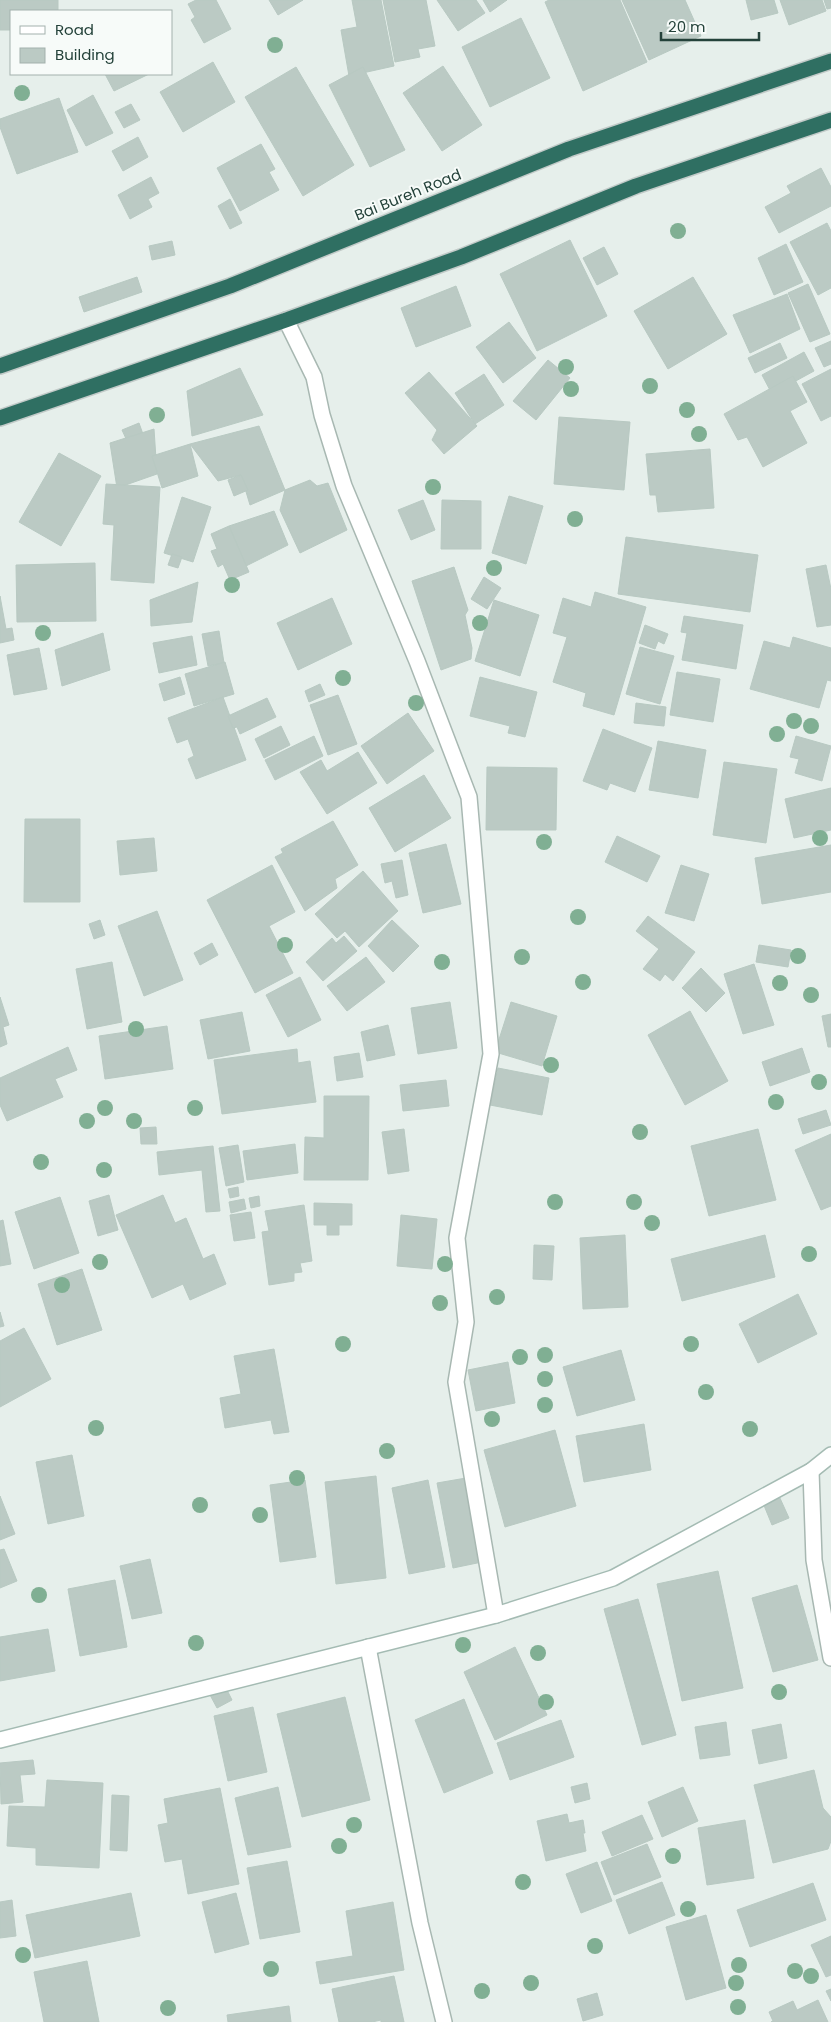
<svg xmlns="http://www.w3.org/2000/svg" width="831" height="2022" viewBox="0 0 831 2022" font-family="Poppins,sans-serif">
  <rect width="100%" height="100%" fill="#e6efeb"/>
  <g fill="#bbcac4" stroke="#b8c9c2">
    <path d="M0,0H58V11H11V30H0Z"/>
    <path d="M196,0H216L231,29L204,43L191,20L195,17L188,4Z"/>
    <path d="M269,0H303L278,15Z"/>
    <path d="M352,0H381L394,66L349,76L341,30L357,27Z"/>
    <path d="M383,0H426L435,46L418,49L420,57L395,62Z"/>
    <path d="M437,0H476L485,13L458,31Z"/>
    <path d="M483,0H507L490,12Z"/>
    <path d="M549,0H620L647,62L583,91L545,2Z"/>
    <path d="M622,0H685L701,36L649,60Z"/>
    <path d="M746,0H774L778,13L751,20Z"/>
    <path d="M780,0H822L826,11L789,25Z"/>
    <path d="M824,0H831V8L827,9Z"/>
    <path d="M521,18L550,78L490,107L462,47Z"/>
    <path d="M213,62L235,102L183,132L160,92Z"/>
    <path d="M443,66L482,125L442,151L403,93Z"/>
    <path d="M296,67L354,165L303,196L245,97Z"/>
    <path d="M363,67L405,150L370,167L329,85Z"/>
    <path d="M105,74H149L114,91Z"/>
    <path d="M93,95L113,133L86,146L67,110Z"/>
    <path d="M59,98L78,152L17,174L0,127V119Z"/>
    <path d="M131,104L140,120L124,128L115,112Z"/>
    <path d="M138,137L148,157L123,171L112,151Z"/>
    <path d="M261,144L275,169L269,172L279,190L240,211L217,168Z"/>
    <path d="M821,168L831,187V206L779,233L765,207L791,193L787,186Z"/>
    <path d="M151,177L159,193L148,199L152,207L130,219L118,195Z"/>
    <path d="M230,199L242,223L230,229L218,206Z"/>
    <path d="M827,223L831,231V288L818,295L790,242Z"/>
    <path d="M570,240L607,316L537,351L500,274Z"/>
    <path d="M172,241L175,255L152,260L149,246Z"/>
    <path d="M786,244L803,282L774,295L758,258Z"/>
    <path d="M604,247L618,274L597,285L583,258Z"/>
    <path d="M137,277L142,292L84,312L79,297Z"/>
    <path d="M693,277L727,334L668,369L634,311Z"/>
    <path d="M808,284L830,334L810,342L788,293Z"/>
    <path d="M456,286L471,326L416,347L401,308Z"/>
    <path d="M787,294L800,329L750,353L733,315Z"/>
    <path d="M509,322L536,358L503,383L476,347Z"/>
    <path d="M831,341V364L824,367L815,348Z"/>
    <path d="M780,343L787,358L755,373L748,358Z"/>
    <path d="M804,352L814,371L772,394L762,375Z"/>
    <path d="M548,360L570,378L536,420L513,401Z"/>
    <path d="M240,368L263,415L192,436L187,391Z"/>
    <path d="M831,369V416L821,421L802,384Z"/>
    <path d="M429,372L477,426L444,454L432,440L437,430L405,393Z"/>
    <path d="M484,374L504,405L475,424L455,393Z"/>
    <path d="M793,376L807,402L790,411L807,443L763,467L747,437L738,440L724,414Z"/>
    <path d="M559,417L630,422L624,490L554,484Z"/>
    <path d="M139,423L144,437L128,443L122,430Z"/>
    <path d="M259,426L285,490L250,505L241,475L218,481L190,444Z"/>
    <path d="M154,429L157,474L117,488L110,443Z"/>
    <path d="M190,444L198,476L162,488L152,456Z"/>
    <path d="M710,449L714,508L658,512L656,495H650L646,454Z"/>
    <path d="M59,453L101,476L61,546L19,522Z"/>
    <path d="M241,475L248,490L234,496L228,480Z"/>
    <path d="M310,480L317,486L328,483L347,530L300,553L280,510L285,490Z"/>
    <path d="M106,484L160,487L154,583L111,580L114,525L103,524Z"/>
    <path d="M509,496L543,506L526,564L492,553Z"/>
    <path d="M182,497L211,507L193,562L164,553Z"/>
    <path d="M423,500L435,530L411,540L398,510Z"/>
    <path d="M442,500L481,501V549H441Z"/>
    <path d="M274,511L288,545L246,566L229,526Z"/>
    <path d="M229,526L249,572L230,580L223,564L218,567L211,551L217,549L211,534Z"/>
    <path d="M626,537L758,555L750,612L618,594Z"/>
    <path d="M172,554L182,557L178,568L168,565Z"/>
    <path d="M95,563L96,621L17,622L16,565Z"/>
    <path d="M826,565L831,589V625L817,627L806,569Z"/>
    <path d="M454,567L468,610L465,615L472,648L471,659L441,670L412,581Z"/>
    <path d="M484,577L501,588L487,609L471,599Z"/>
    <path d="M198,582L192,622L151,626L150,600Z"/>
    <path d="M595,592L646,607L614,715L583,706L586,693L553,682L567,637L553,633L563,598L591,607Z"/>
    <path d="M0,596L6,629L12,628L14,640L0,643Z"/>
    <path d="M332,598L352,644L298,670L277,623Z"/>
    <path d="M494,600L539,615L520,676L475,661Z"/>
    <path d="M684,616L743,625L736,669L682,660L687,633L681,632Z"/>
    <path d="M645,625L668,634L664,644L658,641L655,649L639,643Z"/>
    <path d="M219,631L224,663L208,666L202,634Z"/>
    <path d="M103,633L110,670L62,686L55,650Z"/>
    <path d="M192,636L197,665L159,673L153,643Z"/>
    <path d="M793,637L831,648V681L827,680L819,708L750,689L764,641L790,648Z"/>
    <path d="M640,647L674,656L660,704L626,694Z"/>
    <path d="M39,648L47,689L14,695L7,655Z"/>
    <path d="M225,662L234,694L194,706L185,674Z"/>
    <path d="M677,672L720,679L713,722L670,715Z"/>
    <path d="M180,677L185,694L164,701L159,684Z"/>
    <path d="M480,677L537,692L525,737L508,733L510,726L470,716Z"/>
    <path d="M320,684L325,695L309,702L305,691Z"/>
    <path d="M338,695L357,744L328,755L310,705Z"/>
    <path d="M223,697L246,760L196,779L188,759L194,756L188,739L177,743L168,718Z"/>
    <path d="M267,698L276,717L240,734L237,727L233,728L228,716Z"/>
    <path d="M636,703L666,707L664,726L634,723Z"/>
    <path d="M408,713L434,751L387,784L361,746Z"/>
    <path d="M281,726L290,745L264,758L255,739Z"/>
    <path d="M603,729L652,748L635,792L610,783L607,790L583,781Z"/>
    <path d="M314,736L323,756L275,780L265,760Z"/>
    <path d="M796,736L831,746L822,781L795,773L799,759L790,757Z"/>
    <path d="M658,741L706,750L698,798L649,790Z"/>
    <path d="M358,752L377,783L327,814L300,772L321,760L327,771Z"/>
    <path d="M724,762L777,769L766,843L713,835Z"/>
    <path d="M487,767L557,768L556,830H486Z"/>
    <path d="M424,775L451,818L395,852L369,808Z"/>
    <path d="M831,788V830L794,838L785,799Z"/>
    <path d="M25,819H80V902H24Z"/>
    <path d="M333,821L358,865L335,879L337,888L305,911L275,857L283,853L281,849Z"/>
    <path d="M617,836L660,856L647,882L605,862Z"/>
    <path d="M154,838L157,871L120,875L117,841Z"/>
    <path d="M446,844L461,904L423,913L409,853Z"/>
    <path d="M831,845V892L762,904L755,858Z"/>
    <path d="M402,860L408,895L396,898L392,881L385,883L381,864Z"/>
    <path d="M272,865L295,912L269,926L293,973L255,993L207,900Z"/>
    <path d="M681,865L709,874L694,921L665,913Z"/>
    <path d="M363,871L398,911L359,947L345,931L337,938L315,914Z"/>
    <path d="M157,911L183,980L144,996L118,926Z"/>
    <path d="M648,916L695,952L673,981L665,974L660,981L643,969L659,949L636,931Z"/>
    <path d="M100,920L105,935L94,939L89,924Z"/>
    <path d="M392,920L419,946L393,972L368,946Z"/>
    <path d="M344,936L357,951L323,981L306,962L332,938L336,943Z"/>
    <path d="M212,943L218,955L200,965L194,953Z"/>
    <path d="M759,945L791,950L788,967L756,962Z"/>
    <path d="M366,957L385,982L347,1011L327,986Z"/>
    <path d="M112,962L122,1022L87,1029L76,969Z"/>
    <path d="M754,964L774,1025L743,1034L724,974Z"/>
    <path d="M701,968L725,993L706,1012L682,988Z"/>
    <path d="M300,977L321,1020L288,1037L266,995Z"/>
    <path d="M0,997L9,1025L3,1027L7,1044L0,1047Z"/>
    <path d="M450,1002L457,1048L418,1054L411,1008Z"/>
    <path d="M511,1002L557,1016L542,1066L495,1052Z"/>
    <path d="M690,1011L728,1081L685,1105L648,1035Z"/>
    <path d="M242,1012L250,1051L208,1059L200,1020Z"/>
    <path d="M831,1014V1047H828L822,1016Z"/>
    <path d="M388,1025L395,1055L367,1061L361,1032Z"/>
    <path d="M167,1026L173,1069L105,1079L99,1036Z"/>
    <path d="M68,1047L77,1070L55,1079L63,1097L7,1121L0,1105V1078Z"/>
    <path d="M802,1048L810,1072L770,1086L762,1062Z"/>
    <path d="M297,1049L298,1063L310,1061L316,1102L222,1114L214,1060Z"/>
    <path d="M359,1053L363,1077L337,1081L334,1057Z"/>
    <path d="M498,1068L549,1078L542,1115L490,1105Z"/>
    <path d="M446,1080L449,1106L403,1111L400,1085Z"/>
    <path d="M324,1096H369L368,1180H304L305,1137L324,1138Z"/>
    <path d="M826,1110L831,1125L803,1134L798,1119Z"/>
    <path d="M156,1127L157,1144H141L140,1128Z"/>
    <path d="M404,1129L409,1171L388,1174L382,1132Z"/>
    <path d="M758,1129L776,1200L709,1216L691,1146Z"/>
    <path d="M831,1134V1206L821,1210L795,1150Z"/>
    <path d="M295,1144L298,1173L247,1180L243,1151Z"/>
    <path d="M238,1145L244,1182L226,1186L219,1148Z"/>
    <path d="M213,1146L220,1211L206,1212L202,1170L159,1175L157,1152Z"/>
    <path d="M238,1187L239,1196L230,1198L228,1189Z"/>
    <path d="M109,1195L118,1230L98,1236L89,1201Z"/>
    <path d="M163,1195L175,1223L186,1218L203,1259L214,1254L226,1284L190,1300L183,1284L152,1298L116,1215Z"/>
    <path d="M259,1196L260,1206L251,1208L249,1198Z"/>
    <path d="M60,1197L79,1253L34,1269L15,1212Z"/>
    <path d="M244,1199L246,1209L231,1213L229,1202Z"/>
    <path d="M314,1203L352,1204V1225H339V1235H327V1225H314Z"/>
    <path d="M304,1205L312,1261L300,1263L302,1272L294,1273V1281L269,1285L262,1232L269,1231L265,1211Z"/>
    <path d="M251,1212L255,1238L234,1241L230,1215Z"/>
    <path d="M401,1215L437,1219L432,1269L397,1266Z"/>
    <path d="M3,1220L11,1264L0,1266V1221Z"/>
    <path d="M625,1235L628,1307L583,1309L580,1238Z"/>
    <path d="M765,1235L775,1277L682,1301L671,1259Z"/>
    <path d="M534,1245L554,1246L552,1280L533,1279Z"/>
    <path d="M82,1269L102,1330L57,1345L38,1284Z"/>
    <path d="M798,1294L817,1334L758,1363L739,1324Z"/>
    <path d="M0,1312L4,1326L0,1327Z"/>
    <path d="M24,1328L51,1379L0,1407V1341Z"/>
    <path d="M274,1349L289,1432L274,1434L271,1420L225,1428L220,1398L241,1394L234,1356Z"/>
    <path d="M621,1350L635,1400L577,1416L563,1367Z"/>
    <path d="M508,1362L515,1403L476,1411L468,1370Z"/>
    <path d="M644,1424L651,1470L584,1482L576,1436Z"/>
    <path d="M555,1430L576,1506L505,1527L484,1450Z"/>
    <path d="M72,1455L84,1516L48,1524L36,1462Z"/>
    <path d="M376,1476L386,1578L336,1584L325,1482Z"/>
    <path d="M466,1478L482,1562L453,1568L437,1483Z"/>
    <path d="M305,1480L316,1557L280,1562L270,1485Z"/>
    <path d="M428,1480L445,1567L409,1574L392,1488Z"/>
    <path d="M0,1496L15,1534L0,1540Z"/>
    <path d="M779,1496L789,1518L772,1525L763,1503Z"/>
    <path d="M4,1549L17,1581L0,1588V1550Z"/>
    <path d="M150,1559L162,1613L132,1619L120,1566Z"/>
    <path d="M718,1571L743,1688L682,1701L657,1584Z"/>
    <path d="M115,1580L127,1647L80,1656L68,1589Z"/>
    <path d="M797,1585L818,1660L773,1672L752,1598Z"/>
    <path d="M638,1599L676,1735L642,1745L604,1609Z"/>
    <path d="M48,1629L55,1671L0,1681V1637Z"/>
    <path d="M515,1647L547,1715L495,1740L464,1672Z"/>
    <path d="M224,1684L232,1700L217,1708L209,1693Z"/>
    <path d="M345,1697L370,1800L302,1817L277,1714Z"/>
    <path d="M464,1699L493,1773L444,1793L415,1720Z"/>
    <path d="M253,1707L267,1772L228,1781L214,1716Z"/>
    <path d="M561,1720L574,1757L510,1780L497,1743Z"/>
    <path d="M726,1722L730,1755L700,1759L695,1727Z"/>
    <path d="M781,1724L787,1758L759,1764L752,1730Z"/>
    <path d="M33,1760L35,1774L20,1775L23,1802L1,1804L0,1763Z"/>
    <path d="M814,1770L823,1808L831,1817V1841L828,1849L773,1863L754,1785Z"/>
    <path d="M47,1780L103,1783L99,1868L36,1865V1848L7,1846L9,1806L45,1807Z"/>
    <path d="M587,1783L590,1799L575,1803L571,1787Z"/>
    <path d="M278,1787L291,1847L248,1855L235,1798Z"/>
    <path d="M683,1787L698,1821L662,1837L648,1802Z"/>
    <path d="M220,1788L239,1884L188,1894L182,1859L165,1862L158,1825L168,1823L164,1799Z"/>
    <path d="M112,1795L129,1796L127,1851L110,1850Z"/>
    <path d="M567,1814L569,1823L583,1820L585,1833H583L586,1851L546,1861L537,1821Z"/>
    <path d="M642,1815L653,1839L612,1856L602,1832Z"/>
    <path d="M745,1820L754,1878L707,1885L698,1828Z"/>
    <path d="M647,1844L661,1877L614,1895L601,1862Z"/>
    <path d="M287,1861L300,1932L260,1939L247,1868Z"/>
    <path d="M597,1862L612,1901L581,1913L566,1874Z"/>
    <path d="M662,1882L675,1915L629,1934L616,1900Z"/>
    <path d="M813,1883L826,1920L750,1947L737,1910Z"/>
    <path d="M131,1893L140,1936L35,1958L26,1915Z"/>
    <path d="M236,1893L249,1944L215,1953L202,1902Z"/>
    <path d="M12,1900L16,1936L0,1938V1902Z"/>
    <path d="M393,1902L404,1970L320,1984L316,1962L353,1956L346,1911Z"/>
    <path d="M706,1915L726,1988L686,2000L666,1927Z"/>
    <path d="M831,1936V1975L826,1977L811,1945Z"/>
    <path d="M87,1961L99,2022H44L34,1972Z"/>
    <path d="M394,1976L404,2022H381V2020L372,2022H339L332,1989Z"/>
    <path d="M831,1989V2001L826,1991Z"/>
    <path d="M597,1993L603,2015L583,2021L577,1999Z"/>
    <path d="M818,2000L828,2022H771L773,2021L769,2012L793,2001L797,2010Z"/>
    <path d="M289,2006L291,2022H228L227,2015Z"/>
  </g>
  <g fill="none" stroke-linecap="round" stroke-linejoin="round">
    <defs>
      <g id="street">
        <path d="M286,320L314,377L322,415L344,486L417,661L469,797L491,1054L457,1238L466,1322L456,1382L496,1615"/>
        <path d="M811,1471L814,1560L831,1658"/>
        <path d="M368,1647L420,1923L444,2022"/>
      </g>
      <path id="secondary" d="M0,1740L496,1615L613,1578L811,1471L831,1455"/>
      <g id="highway">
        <path d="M0,366L230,286L569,149L831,61"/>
        <path d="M0,418L286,320L461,257L636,186L831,120"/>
      </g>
    </defs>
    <use href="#street" stroke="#a8b8b2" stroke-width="18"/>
    <use href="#secondary" stroke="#a4bbb3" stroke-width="18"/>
    <use href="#highway" stroke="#c2cac8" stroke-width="18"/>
    <use href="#street" stroke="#fff" stroke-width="15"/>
    <use href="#secondary" stroke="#fff" stroke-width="15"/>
    <use href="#highway" stroke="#2f6f62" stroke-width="15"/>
  </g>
  <g fill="#80af93">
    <circle cx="275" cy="45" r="8"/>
    <circle cx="22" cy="93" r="8"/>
    <circle cx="678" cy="231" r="8"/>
    <circle cx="566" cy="367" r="8"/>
    <circle cx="650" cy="386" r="8"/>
    <circle cx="571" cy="389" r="8"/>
    <circle cx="687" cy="410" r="8"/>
    <circle cx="157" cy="415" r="8"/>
    <circle cx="699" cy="434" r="8"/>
    <circle cx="433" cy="487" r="8"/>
    <circle cx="575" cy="519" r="8"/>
    <circle cx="494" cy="568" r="8"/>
    <circle cx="232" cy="585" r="8"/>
    <circle cx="480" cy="623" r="8"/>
    <circle cx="43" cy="633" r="8"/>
    <circle cx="343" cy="678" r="8"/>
    <circle cx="416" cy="703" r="8"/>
    <circle cx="794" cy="721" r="8"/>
    <circle cx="811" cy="726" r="8"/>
    <circle cx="777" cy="734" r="8"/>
    <circle cx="820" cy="838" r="8"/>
    <circle cx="544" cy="842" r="8"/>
    <circle cx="578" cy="917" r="8"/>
    <circle cx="285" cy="945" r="8"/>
    <circle cx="798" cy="956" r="8"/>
    <circle cx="522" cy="957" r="8"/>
    <circle cx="442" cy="962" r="8"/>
    <circle cx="583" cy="982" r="8"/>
    <circle cx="780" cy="983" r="8"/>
    <circle cx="811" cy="995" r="8"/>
    <circle cx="136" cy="1029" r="8"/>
    <circle cx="551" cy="1065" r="8"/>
    <circle cx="819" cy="1082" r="8"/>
    <circle cx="776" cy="1102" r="8"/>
    <circle cx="105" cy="1108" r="8"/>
    <circle cx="195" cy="1108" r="8"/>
    <circle cx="87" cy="1121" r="8"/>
    <circle cx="134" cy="1121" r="8"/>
    <circle cx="640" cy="1132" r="8"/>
    <circle cx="41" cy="1162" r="8"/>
    <circle cx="104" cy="1170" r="8"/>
    <circle cx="555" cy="1202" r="8"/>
    <circle cx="634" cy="1202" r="8"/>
    <circle cx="652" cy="1223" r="8"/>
    <circle cx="809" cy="1254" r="8"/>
    <circle cx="100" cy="1262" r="8"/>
    <circle cx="445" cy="1264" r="8"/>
    <circle cx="62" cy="1285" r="8"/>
    <circle cx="497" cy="1297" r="8"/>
    <circle cx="440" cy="1303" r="8"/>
    <circle cx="343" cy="1344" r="8"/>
    <circle cx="691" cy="1344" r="8"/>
    <circle cx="545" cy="1355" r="8"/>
    <circle cx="520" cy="1357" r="8"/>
    <circle cx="545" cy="1379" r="8"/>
    <circle cx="706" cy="1392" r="8"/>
    <circle cx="545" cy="1405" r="8"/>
    <circle cx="492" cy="1419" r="8"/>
    <circle cx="96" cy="1428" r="8"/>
    <circle cx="750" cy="1429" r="8"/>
    <circle cx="387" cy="1451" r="8"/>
    <circle cx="297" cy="1478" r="8"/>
    <circle cx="200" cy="1505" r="8"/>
    <circle cx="260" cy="1515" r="8"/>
    <circle cx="39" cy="1595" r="8"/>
    <circle cx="196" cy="1643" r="8"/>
    <circle cx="463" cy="1645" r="8"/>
    <circle cx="538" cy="1653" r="8"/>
    <circle cx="779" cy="1692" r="8"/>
    <circle cx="546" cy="1702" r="8"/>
    <circle cx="354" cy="1825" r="8"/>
    <circle cx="339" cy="1846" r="8"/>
    <circle cx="673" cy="1856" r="8"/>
    <circle cx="523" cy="1882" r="8"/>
    <circle cx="688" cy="1909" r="8"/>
    <circle cx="595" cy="1946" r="8"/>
    <circle cx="23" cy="1955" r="8"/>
    <circle cx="739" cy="1965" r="8"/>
    <circle cx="271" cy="1969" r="8"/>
    <circle cx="795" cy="1971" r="8"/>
    <circle cx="811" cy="1976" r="8"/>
    <circle cx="531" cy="1983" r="8"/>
    <circle cx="736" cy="1983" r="8"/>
    <circle cx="482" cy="1991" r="8"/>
    <circle cx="738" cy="2007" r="8"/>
    <circle cx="168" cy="2008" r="8"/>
  </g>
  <g text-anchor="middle" stroke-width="4" stroke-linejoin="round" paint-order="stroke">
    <g font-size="15" fill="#24423a" stroke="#f7fbf9">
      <text transform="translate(408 195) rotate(-22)" y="5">Bai Bureh Road</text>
    </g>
  </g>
  <rect x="10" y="10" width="162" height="65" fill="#f7fbf9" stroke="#a3b1ad"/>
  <rect x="20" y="26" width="25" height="8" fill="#ffffff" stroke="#a3b1ad"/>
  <text x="55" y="35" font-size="15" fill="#24423a">Road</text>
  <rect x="20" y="48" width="25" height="15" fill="#bbcac4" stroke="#a3b1ad"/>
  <text x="55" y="60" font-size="15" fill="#24423a">Building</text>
  <path d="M661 32v8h98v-8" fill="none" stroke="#24423a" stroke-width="2.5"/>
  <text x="668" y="32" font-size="15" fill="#24423a" stroke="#f7fbf9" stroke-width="4" paint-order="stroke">20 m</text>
</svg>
